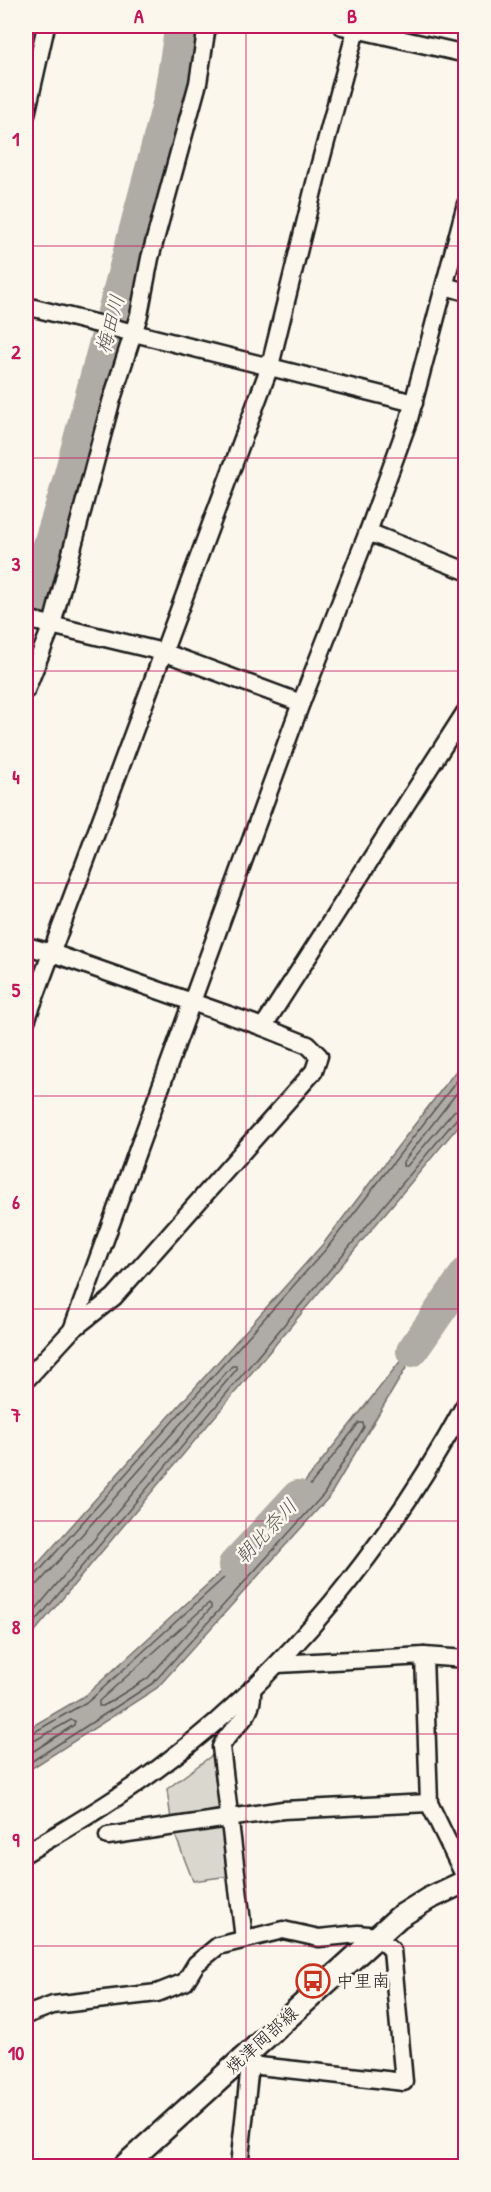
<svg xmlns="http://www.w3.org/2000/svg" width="491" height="2192" viewBox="0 0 491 2192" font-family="'Patrick Hand','Klee One',sans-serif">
  <rect width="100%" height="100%" fill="#fbf7ec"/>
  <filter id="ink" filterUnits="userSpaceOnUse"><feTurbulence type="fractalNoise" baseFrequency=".0167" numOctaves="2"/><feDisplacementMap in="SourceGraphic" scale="12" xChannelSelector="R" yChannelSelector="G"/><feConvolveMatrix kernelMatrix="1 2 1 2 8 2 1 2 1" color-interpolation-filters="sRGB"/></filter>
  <g filter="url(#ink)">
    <g fill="#dad7ce" stroke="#7b7a75" stroke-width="1.5">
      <path d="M215,1753L223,1813L171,1820L167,1789Z"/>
      <path d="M223,1824L229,1876L193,1881L174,1832Z"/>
    </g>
    <g fill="#afaca5" stroke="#74726e" stroke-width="1.5">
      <path d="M465,1059V1118L26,1642V1577L323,1244Z"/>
      <path d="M440,1311L329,1497L157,1688L26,1772V1730L86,1695L267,1530Z"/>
    </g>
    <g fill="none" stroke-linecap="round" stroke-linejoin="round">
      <g stroke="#575653" stroke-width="1.5">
        <path d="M466,1081L403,1162V1166H407L454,1111L466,1107"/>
        <path d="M26,1581L33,1578L327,1248L466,1069"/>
        <path d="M26,1588L38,1584L232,1366H236V1370L26,1621"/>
        <path d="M209,1603L211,1605V1608L148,1678L103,1706H99V1701Z"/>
        <path d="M26,1633L458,1117L466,1115"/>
        <path d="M26,1735L31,1734L90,1700L271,1535L359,1423H363L364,1427L324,1494L153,1683L26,1765"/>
        <path d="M26,1743L34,1741L71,1720L75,1721L74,1725L26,1756"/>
      </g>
      <g stroke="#afaca5" stroke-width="32">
        <path d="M26,618L64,496L151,169L169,100L179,37V26"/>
        <path d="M412,1351L466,1273"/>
        <path d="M234,1565L298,1496"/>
      </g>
      <defs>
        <g id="minor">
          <path d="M342,26L466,54"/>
          <path d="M26,115L46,26"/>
          <path d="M445,286L466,292"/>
          <path d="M26,306L414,403"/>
          <path d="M368,532L466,571"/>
          <path d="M26,619L163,652L301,703"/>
          <path d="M26,690L52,625L111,402L139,315L150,258L198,83L207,26"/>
          <path d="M26,946L52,953L263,1027L308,1045L319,1056L314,1071L114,1297L72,1330L26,1380"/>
          <path d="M26,1021L270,366L317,175L357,26"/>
          <path d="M263,1027L466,711"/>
          <path d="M72,1330L301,703L368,532L409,419L466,204"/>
          <path d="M424,1656L429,1803L466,1879"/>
          <path d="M278,1664L424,1656L466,1659"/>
          <path d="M108,1836L283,1810L429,1803"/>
          <path d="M26,1853C71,1826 118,1799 160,1767C288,1672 390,1543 466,1403"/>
          <path d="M244,1939L221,1747C233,1722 254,1722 252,1688"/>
          <path d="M26,2015L53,2005L157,1993L185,1982L196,1964L218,1946L283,1930L319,1938L358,1934L377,1936L392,1950L404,2082L250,2065"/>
          <path d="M239,2166L250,2065L243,2057"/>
        </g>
        <path id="major" d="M124,2166L399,1917L428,1899L466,1881"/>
      </defs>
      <use href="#minor" stroke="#1c1c1c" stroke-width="21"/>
      <use href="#major" stroke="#1c1c1c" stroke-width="26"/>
      <use href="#minor" stroke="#fbf7ec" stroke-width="16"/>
      <use href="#major" stroke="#fbf7ec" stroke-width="21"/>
    </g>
  </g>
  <path fill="none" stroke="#c2185b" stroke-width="1.5" stroke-opacity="0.55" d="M246,26V2166M26,246H466M26,458H466M26,671H466M26,883H466M26,1096H466M26,1309H466M26,1521H466M26,1734H466M26,1946H466"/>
  <defs>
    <symbol id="bus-ring" viewBox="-11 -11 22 22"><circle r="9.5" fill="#fbf7ec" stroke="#c8321e" stroke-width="1.5"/><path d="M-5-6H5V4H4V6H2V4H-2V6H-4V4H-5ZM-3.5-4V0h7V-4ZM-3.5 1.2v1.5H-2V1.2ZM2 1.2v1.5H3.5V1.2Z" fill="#c8321e"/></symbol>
  </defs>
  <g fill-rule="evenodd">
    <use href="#bus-ring" x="294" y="1962" width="38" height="38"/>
  </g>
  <g text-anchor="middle" stroke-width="5" stroke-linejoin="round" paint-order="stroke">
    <g font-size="18" fill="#1c1c1c" stroke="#fbf7ec" text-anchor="start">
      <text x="336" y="1987">中里南</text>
    </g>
    <g font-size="18" fill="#1c1c1c" stroke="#fbf7ec">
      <text transform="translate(262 2040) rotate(-42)" y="6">焼津岡部線</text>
    </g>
    <g font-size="20" font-style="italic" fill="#575653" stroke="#fbf7ec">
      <text transform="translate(110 324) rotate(-75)" y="7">梅田川</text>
      <text transform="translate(266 1531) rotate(-47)" y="7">朝比奈川</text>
    </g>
  </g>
  <rect width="491" height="2192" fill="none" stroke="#fbf7ec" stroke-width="66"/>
  <rect x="33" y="33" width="425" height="2126" fill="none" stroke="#c2185b" stroke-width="2"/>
  <g font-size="20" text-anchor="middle" font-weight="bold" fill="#c2185b">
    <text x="139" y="23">A</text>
    <text x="352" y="23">B</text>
    <text x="16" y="146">1</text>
    <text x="16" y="359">2</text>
    <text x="16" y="571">3</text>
    <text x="16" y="784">4</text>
    <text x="16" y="997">5</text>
    <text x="16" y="1209">6</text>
    <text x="16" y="1422">7</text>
    <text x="16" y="1634">8</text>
    <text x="16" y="1847">9</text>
    <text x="16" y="2060">10</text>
  </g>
</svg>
